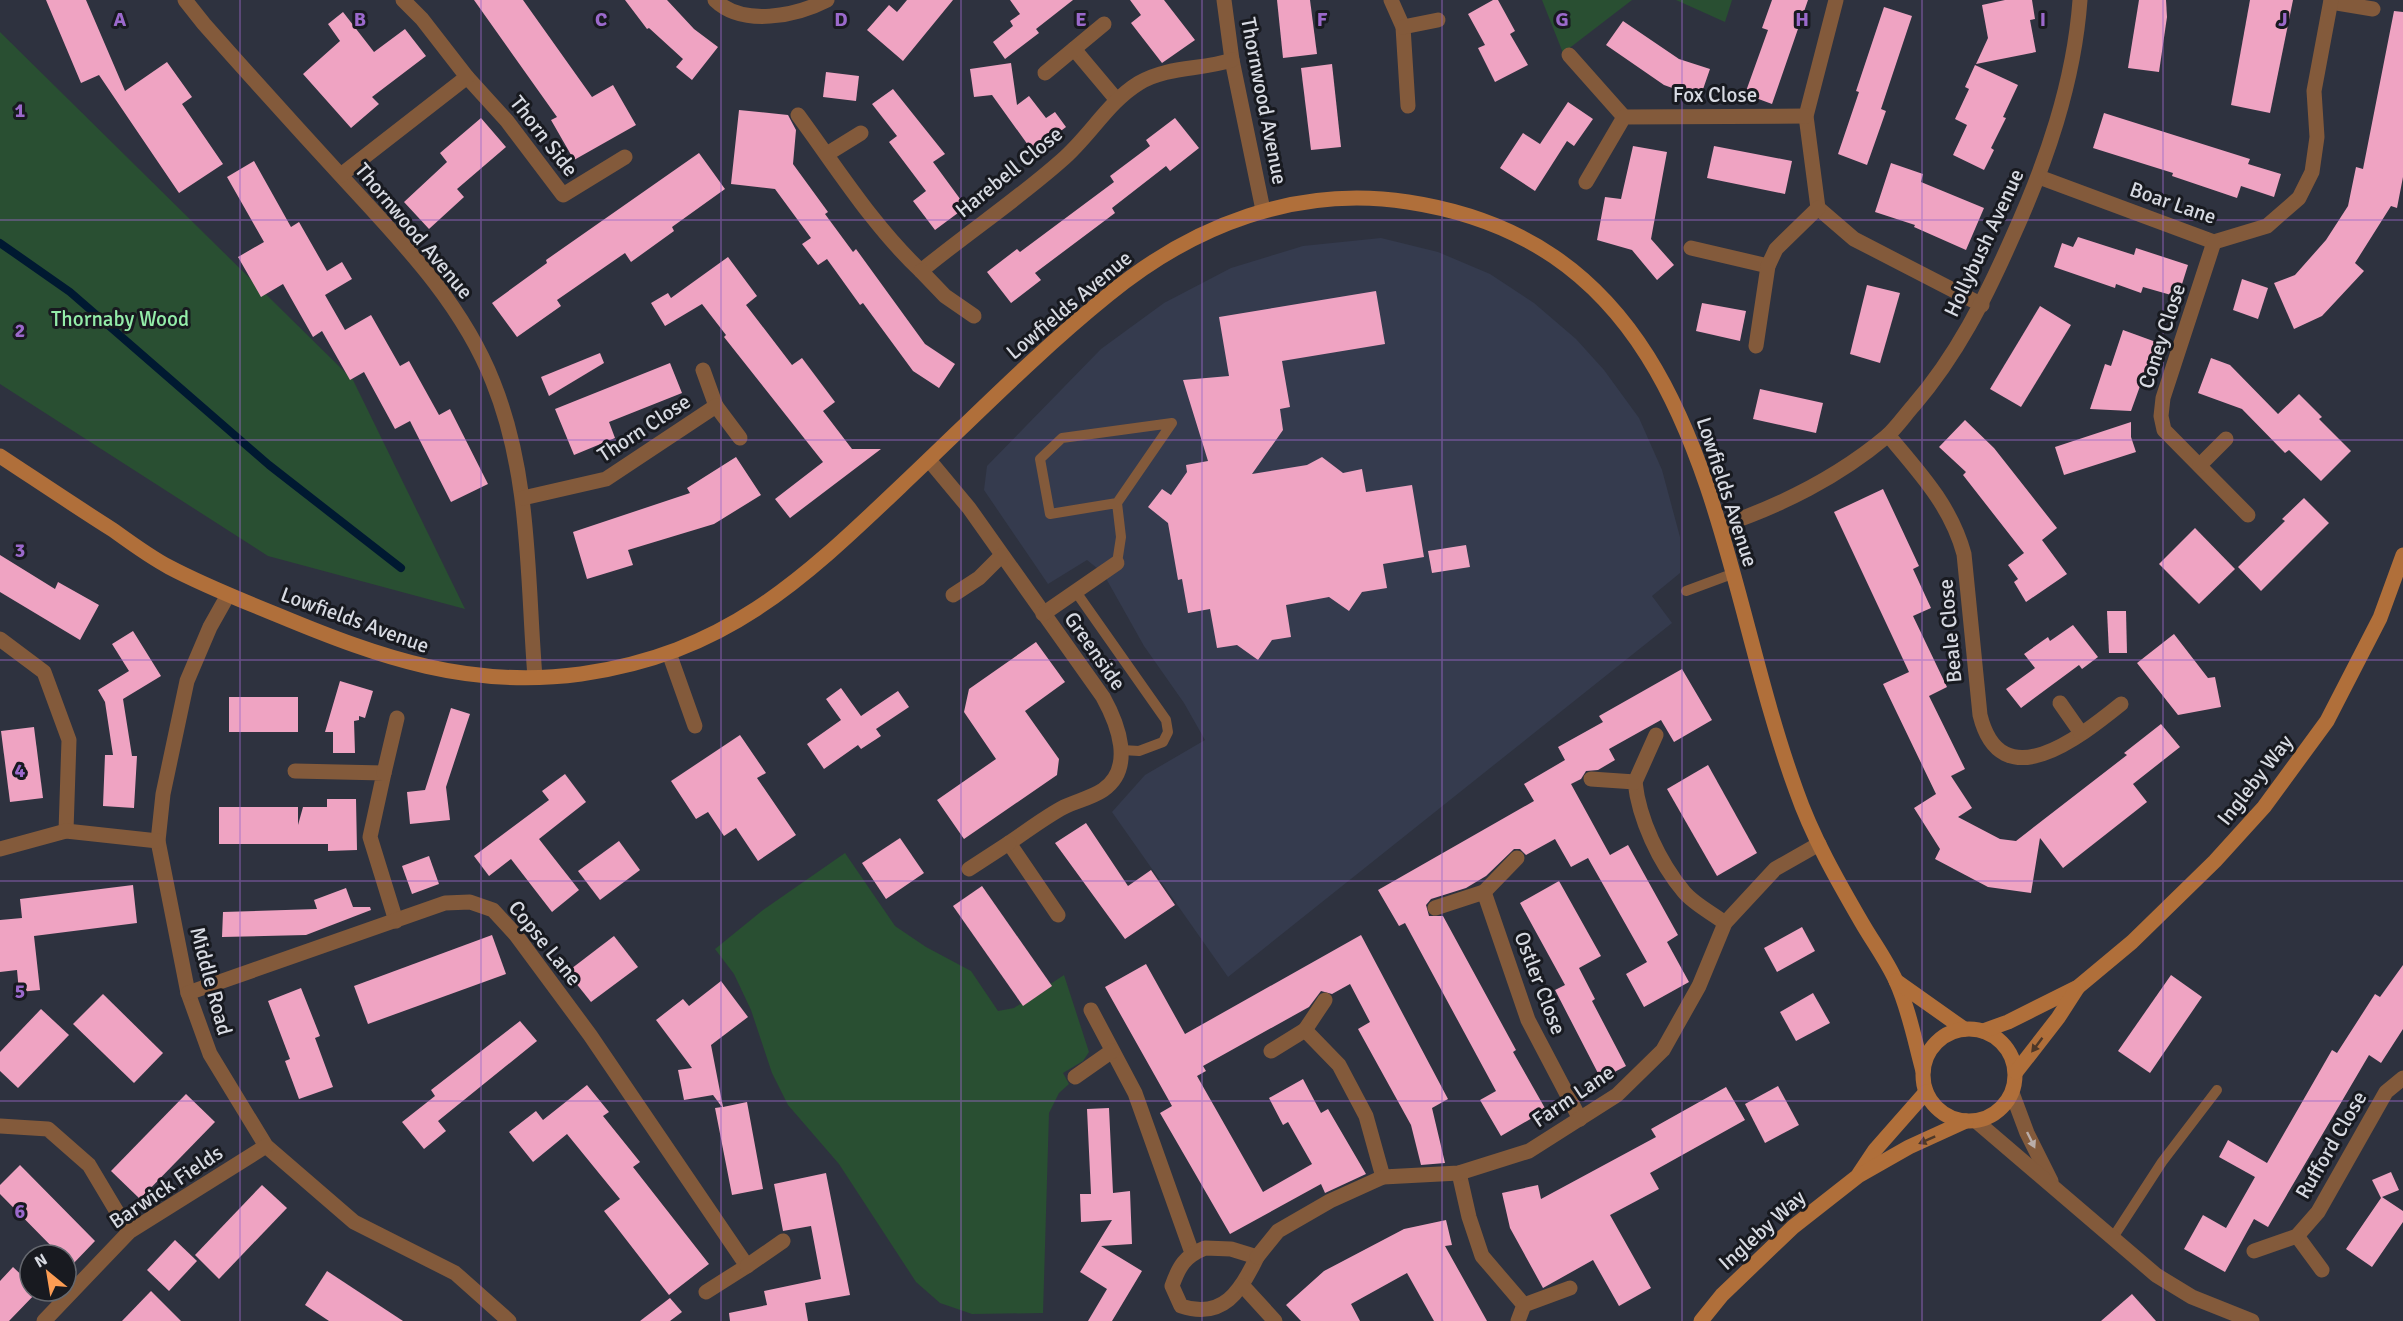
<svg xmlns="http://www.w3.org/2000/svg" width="2403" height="1321" viewBox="0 0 2403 1321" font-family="Signika,sans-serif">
  <rect width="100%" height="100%" fill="#2e323f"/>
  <path fill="#353b4e" d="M1381,238L1438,252L1490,274L1534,303L1576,339L1604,370L1639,418L1662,470L1680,537V573L1652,596L1672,623L1228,977L1112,812L1145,775L1205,740L1184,703L1144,646L1103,573L1087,560L1048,584L984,490L987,466L1101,349L1164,303L1231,268L1303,246Z"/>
  <g fill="#294f32">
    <path d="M1542,0H1632L1563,53Z"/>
    <path d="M1676,0H1732L1725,22Z"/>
    <path d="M0,32L353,380L465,609L268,556L0,384Z"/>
    <path d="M845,853L895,926L926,947L971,971L998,1011L1014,1008L1064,975L1089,1052L1083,1061L1063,1073L1069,1084L1059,1093L1049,1113L1043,1313L972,1314L940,1303L916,1282L839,1164L788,1105L772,1073L751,1010L734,974L715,949L763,910Z"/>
  </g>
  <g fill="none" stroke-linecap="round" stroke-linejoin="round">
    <path stroke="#001931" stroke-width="8" d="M0,243L70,292L269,465L401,568"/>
  </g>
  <g fill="#efa3c2">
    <path d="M46,0H86L125,91L167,62L192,97L182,104L223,164L179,193L99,75L81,83Z"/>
    <path d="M474,0H523L592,97L613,85L636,125L574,160L551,120L557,117Z"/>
    <path d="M625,0H667L694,29L718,47L692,80L676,67L683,59L649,28L647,29Z"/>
    <path d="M907,0H953L903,61L867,30L889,5L897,12Z"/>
    <path d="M1010,0H1073L1036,29L1039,33L1005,59L993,42L1013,26L1010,21L1020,14Z"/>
    <path d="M1130,0H1164L1195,40L1162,63L1131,23L1141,15Z"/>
    <path d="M1277,0H1310L1317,54L1283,58Z"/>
    <path d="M1493,0H1498L1515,31L1510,34L1528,65L1495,82L1478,48L1485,45L1468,14Z"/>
    <path d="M1772,0H1808L1772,104L1745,94L1768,30L1762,28Z"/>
    <path d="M2005,0H2032L2035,19L2030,20L2036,52L1976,64L1988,38L1982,5Z"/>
    <path d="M2139,0H2166L2167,17L2159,72L2128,68Z"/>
    <path d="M2250,0H2293L2270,113L2231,105Z"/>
    <path d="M1884,7L1912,16L1881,109L1886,111L1867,165L1838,154L1859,92L1856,91Z"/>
    <path d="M2394,11L2403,12V177L2397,208L2391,206L2355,263L2364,271L2322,316L2294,329L2274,283L2295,275L2326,240L2348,206L2356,167L2363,169Z"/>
    <path d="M343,12L374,52L405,29L426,56L372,97L379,104L351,128L303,74L340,41L328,24Z"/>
    <path d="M1623,21L1679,59L1710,69L1700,98L1664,85L1606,45Z"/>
    <path d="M1011,63L1017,105L1029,96L1046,118L1055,112L1066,127L1033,152L992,95L974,97L970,69Z"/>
    <path d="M1332,64L1341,147L1311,150L1301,68Z"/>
    <path d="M1975,65L2018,85L2003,117L2006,118L1991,148L1994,150L1984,170L1953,155L1967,125L1955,119L1969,89L1965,87Z"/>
    <path d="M826,72L859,76L856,101L823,97Z"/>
    <path d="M893,89L945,154L933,162L966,207L935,230L913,201L926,191L889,142L897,136L872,104Z"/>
    <path d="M1568,102L1593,119L1574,146L1567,141L1535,191L1500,168L1523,133L1540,144Z"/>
    <path d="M739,110L788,115L796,130L793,164L828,212L825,214L853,252L856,249L925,344L955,364L939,388L913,371L863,303L860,305L827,259L818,265L802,244L811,238L775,189L731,184Z"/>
    <path d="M2104,113L2250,159L2248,164L2281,174L2274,197L2241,186L2237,198L2172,176L2173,173L2093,148Z"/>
    <path d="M481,118L506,147L457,189L464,197L429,229L404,202L447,162L440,153Z"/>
    <path d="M1175,118L1199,148L1170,171L1166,166L1112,208L1115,213L1035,273L1041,280L1011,303L987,272L1017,249L1020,252L1114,182L1110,176L1150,146L1146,140Z"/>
    <path d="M1633,146L1667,152L1651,239L1674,265L1657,280L1632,250L1597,240L1605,197L1621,199Z"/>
    <path d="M1714,146L1792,161L1785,194L1707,178Z"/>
    <path d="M699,153L725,189L672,227L674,231L631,262L625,253L557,300L561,306L517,337L492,303L547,263L546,260Z"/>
    <path d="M254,161L291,227L299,222L327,271L342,262L352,279L325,295L345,330L371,315L400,366L409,361L439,415L450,409L488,484L451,502L410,421L395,429L364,372L350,380L322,331L313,337L283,284L261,297L238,257L264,242L227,177Z"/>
    <path d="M1891,163L1923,174L1921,182L1984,208L1966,250L1914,227L1915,225L1875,212Z"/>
    <path d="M2078,237L2134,255L2136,248L2188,265L2178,297L2143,287L2141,293L2116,284L2115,288L2054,267L2062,243L2073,247Z"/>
    <path d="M728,257L757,296L746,305L792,365L802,358L835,402L823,411L852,449H881L790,518L775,499L823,462L724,337L726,335L702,304L665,326L651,303L668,293L671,298Z"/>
    <path d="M2242,279L2268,288L2258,319L2233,310Z"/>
    <path d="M1867,285L1900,293L1880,363L1850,354Z"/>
    <path d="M1376,291L1385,344L1282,361L1290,407L1280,409L1283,430L1252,474L1307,465L1322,457L1343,473L1362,469L1366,492L1412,485L1424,557L1383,564L1387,588L1362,592L1349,611L1329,597L1286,605L1291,637L1272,640L1258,660L1237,645L1217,648L1210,609L1188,613L1182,579L1178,580L1168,523L1148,507L1162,489L1171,495L1187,472L1186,465L1208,461L1183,380L1229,376L1219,317Z"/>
    <path d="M1702,303L1746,311L1740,341L1696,331Z"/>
    <path d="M2040,306L2071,325L2021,407L1990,389Z"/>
    <path d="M2123,330L2156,342L2131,411L2090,409L2105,364L2111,366Z"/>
    <path d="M600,353L604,363L549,396L541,377Z"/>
    <path d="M2211,358L2230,365L2278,414L2299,394L2322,417L2319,419L2351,451L2321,481L2289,450L2285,453L2242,409L2198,393Z"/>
    <path d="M670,363L682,393L609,422L615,438L574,455L555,409Z"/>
    <path d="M1760,389L1823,403L1816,433L1753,419Z"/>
    <path d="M1965,420L1994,448L2057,528L2042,540L2067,574L2026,602L2014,582L2018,579L2008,565L2024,553L1963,475L1966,472L1939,447Z"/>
    <path d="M2131,422V437L2136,452L2064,475L2055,447Z"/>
    <path d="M736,457L761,495L714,524L628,550L633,565L587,579L573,532L690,493L687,488Z"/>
    <path d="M1883,489L1919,566L1913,569L1931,608L1913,616L1947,687L1929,696L1965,769L1951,776L1972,808L1958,817L2000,839L2016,841L2127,755L2124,753L2161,724L2180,747L2133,784L2147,802L2063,868L2040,838L2031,893L1988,887L1935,859L1940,849L1914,808L1936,794L1883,684L1909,672L1834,512Z"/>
    <path d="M2304,498L2329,523L2261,591L2238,567L2285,521L2282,519Z"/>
    <path d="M2195,528L2235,569L2199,604L2159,564Z"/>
    <path d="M1466,545L1470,567L1432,573L1428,551Z"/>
    <path d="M0,555L55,589L58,582L99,605L80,640L0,592Z"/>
    <path d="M2107,611H2126L2127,653H2109Z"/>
    <path d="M2073,625L2098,657L2082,669L2079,665L2021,708L2006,689L2035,668L2024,654L2048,637L2050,641Z"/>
    <path d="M133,631L161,676L123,699L132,756H137L134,808L103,806L105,755H113L105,702L98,690L129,671L112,644Z"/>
    <path d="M2174,634L2208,678L2215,677L2221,707L2178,715L2137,663Z"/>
    <path d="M1036,642L1065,682L1025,711L1059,759L1057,775L964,839L937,800L996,759L964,712L969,689Z"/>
    <path d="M1682,669L1712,720L1674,742L1661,720L1609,749L1615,760L1598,770L1586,771L1581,779L1571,784L1610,855L1628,845L1678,935L1667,942L1689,982L1644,1007L1626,974L1647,962L1588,858L1571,867L1555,839L1526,855L1520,849H1514L1486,876L1466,888L1431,899L1426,905L1429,916H1443L1516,1050L1513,1052L1546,1110L1501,1136L1480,1100L1496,1091L1405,923L1399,926L1378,890L1534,801L1524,784L1565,760L1558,747L1603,722L1599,716Z"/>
    <path d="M340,681L373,691L365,718L359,716V720L354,721L355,753H333V732H325Z"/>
    <path d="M841,688L861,716L898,691L909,707L876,729L881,736L861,749L858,745L824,769L807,744L841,720L826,699Z"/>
    <rect x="229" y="697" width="69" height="35"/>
    <path d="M451,708L470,714L446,787L450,820L410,824L407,792L425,790Z"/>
    <path d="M34,727L43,798L10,802L1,731Z"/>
    <path d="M740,735L766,773L757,778L796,835L758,861L736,828L724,836L708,812L696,819L671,781Z"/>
    <path d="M1708,765L1757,853L1717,876L1667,789Z"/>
    <path d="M565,774L586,802L539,839L579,890L552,912L511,859L489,876L474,856L549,800L542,791Z"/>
    <path d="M327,799H356L357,850L328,851V844H219V807H298V825L303,807H327Z"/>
    <path d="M1086,823L1128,886L1151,870L1175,905L1125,939L1055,843Z"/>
    <path d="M900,838L924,873L886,899L862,863Z"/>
    <path d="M619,841L640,870L600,900L578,871Z"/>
    <path d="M429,856L439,884L412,894L402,866Z"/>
    <path d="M1559,881L1601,956L1579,968L1595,999L1592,1001L1626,1066L1601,1079L1555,990L1565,985L1520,903Z"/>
    <path d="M133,885L137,923L34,936L40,990L19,992L17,970L0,972V920L22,918L20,899Z"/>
    <path d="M982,886L1052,986L1023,1006L953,906Z"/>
    <path d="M346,888L353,907H370L371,910L306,935L222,937L223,912L317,909L314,900Z"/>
    <path d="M1802,927L1815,951L1777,972L1764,948Z"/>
    <path d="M492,935L506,974L368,1024L354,986Z"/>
    <path d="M1361,935L1448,1099L1432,1108L1445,1163L1421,1165L1411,1125L1358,1029L1370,1022L1350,984L1332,994L1321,991L1309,1007L1203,1066L1206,1071L1197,1076L1263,1192L1312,1164L1288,1122L1283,1125L1269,1098L1303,1079L1321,1113L1328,1109L1366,1174L1325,1193L1321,1184L1230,1234L1160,1113L1172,1106L1105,987L1146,964L1185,1034Z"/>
    <path d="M614,936L638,967L591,1002L567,972Z"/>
    <path d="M2403,965V1029L2381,1063L2369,1055L2268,1227L2254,1219L2225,1272L2184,1249L2203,1215L2226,1228L2255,1177L2219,1157L2228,1140L2267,1163L2332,1050L2337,1053L2375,994L2380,997Z"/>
    <path d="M2171,975L2202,997L2150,1073L2118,1051Z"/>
    <path d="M721,981L748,1017L711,1045L723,1107L747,1102L763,1189L732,1195L715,1108L722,1107L713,1095L684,1100L678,1070L692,1068L656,1020L683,999L689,1006Z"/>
    <path d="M301,988L320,1036L315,1038L333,1087L299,1099L285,1061L290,1059L268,1001Z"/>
    <path d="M1813,993L1830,1023L1796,1041L1780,1012Z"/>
    <path d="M103,994L163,1053L134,1083L73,1024Z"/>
    <path d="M41,1009L69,1035L18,1088L0,1071V1052Z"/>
    <path d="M520,1021L537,1041L438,1121L446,1131L424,1149L402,1122L435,1096L431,1090Z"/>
    <path d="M587,1085L609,1112L603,1116L640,1162L633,1167L709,1264L669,1295L604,1211L620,1199L567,1134L533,1162L509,1132L536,1111L543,1120Z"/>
    <path d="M1778,1086L1799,1125L1765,1143L1745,1104Z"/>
    <path d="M1726,1087L1745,1120L1650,1173L1659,1189L1610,1215L1651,1288L1619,1306L1593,1260L1543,1288L1510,1228L1502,1193L1538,1185L1541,1199L1656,1137L1651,1129Z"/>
    <path d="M186,1094L215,1122L140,1199L111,1171Z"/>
    <path d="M1109,1108L1113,1193L1130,1191L1132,1244L1101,1246L1142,1271L1112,1321H1088L1107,1289L1080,1272L1112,1220L1081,1222L1080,1194H1091L1087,1109Z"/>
    <path d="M20,1165L95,1241L71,1266L66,1261V1255H60L0,1194V1185Z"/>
    <path d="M2391,1172L2399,1190L2382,1197L2403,1211V1222L2372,1267L2346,1249L2381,1198L2372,1180Z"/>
    <path d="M826,1173L850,1295L805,1303L808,1321H730L729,1313L767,1305L764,1291L821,1279L811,1226L783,1231L774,1184Z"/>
    <path d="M262,1185L287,1208L219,1279L195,1255Z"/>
    <path d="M1446,1220L1452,1245L1445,1246L1487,1321H1434L1407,1273L1351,1304L1360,1321H1301L1286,1305L1324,1271L1404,1229Z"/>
    <path d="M175,1240L197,1261L169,1291L147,1270Z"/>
    <path d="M13,1267L30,1283V1291H38L9,1321H0V1281Z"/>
    <path d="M327,1271L403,1321H329L305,1305Z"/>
    <path d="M151,1291L181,1321H122Z"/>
    <path d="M2132,1294L2156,1321H2101Z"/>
    <path d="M670,1298L682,1312L670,1321H640Z"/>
  </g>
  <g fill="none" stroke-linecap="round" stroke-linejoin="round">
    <g stroke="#835a3b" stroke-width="10">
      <path d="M1117,503L1050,514L1040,459L1062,438L1172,423L1117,503L1121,537L1117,563"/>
      <path d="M1686,591L1732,574"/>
      <path d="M1076,592L1166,720L1168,732L1163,742L1139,751L1122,750"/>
      <path d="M2112,1239L2162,1162L2217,1090"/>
    </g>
    <g stroke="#835a3b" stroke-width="15">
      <path d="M185,0L204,24C250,76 297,128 344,179C401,241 462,303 493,382C531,476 527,579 535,677"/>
      <path d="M715,0C743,27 796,16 827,0"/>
      <path d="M1224,0L1232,60L1263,210"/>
      <path d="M1391,0L1403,27L1408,106"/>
      <path d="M1836,0L1806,116L1818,208L1854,239L1982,305"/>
      <path d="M2331,2L2373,9"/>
      <path d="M1403,27L1438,20"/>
      <path d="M1074,49L1116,99"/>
      <path d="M1569,55L1624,117"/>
      <path d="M1045,73L1104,24"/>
      <path d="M467,77L507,121L563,195L625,157"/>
      <path d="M798,115C837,168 873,226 921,271C967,233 1017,200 1062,160C1090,136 1108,102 1139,83C1167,66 1202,70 1232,60"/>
      <path d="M827,154L861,133"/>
      <path d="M341,175L467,77L422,19L403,0"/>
      <path d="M2039,177L2214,242L2267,226L2299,198L2312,172L2317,137L2314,91L2331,0"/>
      <path d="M1586,182L1624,117L1806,116"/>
      <path d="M2214,242L2163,398L2161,416L2164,430L2248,515"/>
      <path d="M1691,248L1768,266"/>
      <path d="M921,271L945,296L974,316"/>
      <path d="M1756,346L1768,266L1776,249L1818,208"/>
      <path d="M703,370L716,406"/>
      <path d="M1888,435C1920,473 1951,506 1964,554L1980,715C2001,800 2080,737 2121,704"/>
      <path d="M929,460L969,508L1103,697C1118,724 1135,768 1103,790C1091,798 1076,801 1064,807C1045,817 1027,831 1009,843L1058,915"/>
      <path d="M2200,465L2226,439"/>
      <path d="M523,498L606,479L716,406L740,438"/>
      <path d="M1721,526C1782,505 1837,478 1887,436C1897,427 1905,415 1914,405C1957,355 1985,299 2012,238C2046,163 2074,83 2080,0"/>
      <path d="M228,595L210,627L187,681L163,794L158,841L188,993L210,1054L266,1146L354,1222L455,1273L509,1321"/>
      <path d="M953,595L979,578L1001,556"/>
      <path d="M1043,614L1117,563"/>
      <path d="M0,639L44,672L69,740L66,831"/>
      <path d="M669,653L695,726"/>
      <path d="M2060,703L2081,733"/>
      <path d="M295,771L384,773L370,837L396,921"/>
      <path d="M384,773L397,718"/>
      <path d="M1591,779L1635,782C1639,819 1659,862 1684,892C1694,904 1712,913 1725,923"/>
      <path d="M1635,782L1656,735"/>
      <path d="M0,849L66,831L158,841"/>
      <path d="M969,869L1009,843"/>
      <path d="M1484,892L1517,858"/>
      <path d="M1435,908L1484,892L1528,1020L1580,1119"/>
      <path d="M188,993L445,903L470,902L493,910L516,935L590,1035L747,1266L706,1292"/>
      <path d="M1091,1010L1135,1093L1192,1253"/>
      <path d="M1305,1030L1325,1000"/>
      <path d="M1271,1051L1305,1030L1339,1065L1366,1116L1383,1177"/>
      <path d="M1075,1077L1112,1051"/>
      <path d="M2012,1093L2027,1133L2051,1181"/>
      <path d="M1976,1121L2156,1275L2192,1297L2252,1321"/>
      <path d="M0,1126L48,1129L89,1165L129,1232"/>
      <path d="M1459,1173L1469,1217L1482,1256L1524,1305L1518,1321"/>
      <path d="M2297,1236L2322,1270"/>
      <path d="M1205,1248L1231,1249L1257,1257C1241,1291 1223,1320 1181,1306L1172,1286C1179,1266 1185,1256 1205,1248Z"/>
      <path d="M2254,1251L2297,1236L2318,1212L2386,1092L2403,1078"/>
      <path d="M1257,1257L1278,1231L1330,1201L1383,1177L1459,1173L1529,1151L1617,1095L1663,1050L1699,986L1725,923L1775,869L1819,844"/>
      <path d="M747,1266L783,1241"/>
      <path d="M1243,1286L1275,1321"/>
      <path d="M1524,1305L1570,1288"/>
      <path d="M44,1321L129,1232L266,1146"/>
    </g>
    <g stroke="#b06f3a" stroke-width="15">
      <path d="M0,456C38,481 75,506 113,530C131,543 150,557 169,567C205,586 243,601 280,616C381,658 470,689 581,674C725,653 799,583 900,487C969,422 1035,354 1108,295C1193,225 1297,185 1408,202C1712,248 1712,561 1796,790C1812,836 1837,880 1862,923C1873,942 1887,961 1896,981C1909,1009 1915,1042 1923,1071"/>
      <path d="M1896,981L1964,1029"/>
      <circle cx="1969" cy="1075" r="46"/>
      <path d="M1983,1031L2008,1022L2078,987L2132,942L2215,861L2264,807L2327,721L2380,618L2403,555"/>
      <path d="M2016,1072L2058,1018L2078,987"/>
      <path d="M1859,1174L1875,1150L1926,1092"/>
      <path d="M1701,1321L1722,1295L1793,1227L1858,1176L1909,1147L1966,1121"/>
    </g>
  </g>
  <defs><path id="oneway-solid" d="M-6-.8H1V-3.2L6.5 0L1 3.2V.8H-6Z" transform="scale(1.5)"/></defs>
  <g fill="#4d3829">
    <use href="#oneway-solid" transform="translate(2037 1045) rotate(127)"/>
    <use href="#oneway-solid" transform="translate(1927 1140) rotate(156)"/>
  </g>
  <use fill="#baada8" href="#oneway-solid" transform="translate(2031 1140) rotate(64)"/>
  <path fill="none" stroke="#9b69cb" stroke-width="1.5" stroke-opacity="0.55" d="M240,0V1321M481,0V1321M721,0V1321M961,0V1321M1202,0V1321M1442,0V1321M1682,0V1321M1922,0V1321M2163,0V1321M0,220H2403M0,440H2403M0,660H2403M0,881H2403M0,1101H2403"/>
  <g text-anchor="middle" stroke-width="6" stroke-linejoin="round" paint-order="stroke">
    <g font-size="21" fill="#d7dae2" stroke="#181a20">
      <text x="1715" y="102">Fox Close</text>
      <text transform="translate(1264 101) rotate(79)" y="7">Thornwood Avenue</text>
      <text transform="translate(544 136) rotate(52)" y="7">Thorn Side</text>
      <text transform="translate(1009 172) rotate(-39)" y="7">Harebell Close</text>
      <text transform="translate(2173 203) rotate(19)" y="7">Boar Lane</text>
      <text transform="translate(414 231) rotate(50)" y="7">Thornwood Avenue</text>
      <text transform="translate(1984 243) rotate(-65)" y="7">Hollybush Avenue</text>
      <text transform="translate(1069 305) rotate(-40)" y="7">Lowfields Avenue</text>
      <text transform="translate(2162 336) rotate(-72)" y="7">Coney Close</text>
      <text transform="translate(644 428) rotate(-33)" y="7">Thorn Close</text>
      <text transform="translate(1727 492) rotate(72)" y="7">Lowfields Avenue</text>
      <text transform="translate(355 620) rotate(20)" y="7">Lowfields Avenue</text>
      <text transform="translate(1950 631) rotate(-95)" y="7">Beale Close</text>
      <text transform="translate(1095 651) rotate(55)" y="7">Greenside</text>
      <text transform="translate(2255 780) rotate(-52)" y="7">Ingleby Way</text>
      <text transform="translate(545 943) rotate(51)" y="7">Copse Lane</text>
      <text transform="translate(211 981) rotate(75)" y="7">Middle Road</text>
      <text transform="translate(1540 983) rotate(69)" y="7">Ostler Close</text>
      <text transform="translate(1573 1096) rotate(-34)" y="7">Farm Lane</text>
      <text transform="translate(2331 1145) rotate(-60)" y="7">Rufford Close</text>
      <text transform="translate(166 1187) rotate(-34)" y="7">Barwick Fields</text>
      <text transform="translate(1762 1230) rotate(-42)" y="7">Ingleby Way</text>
    </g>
    <g font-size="21" fill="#94eda9" stroke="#181a20">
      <text x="120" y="326">Thornaby Wood</text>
    </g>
  </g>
  <g font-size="20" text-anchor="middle" font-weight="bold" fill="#9b69cb" stroke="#181a20" stroke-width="6" stroke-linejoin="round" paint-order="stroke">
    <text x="120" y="26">A</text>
    <text x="360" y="26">B</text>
    <text x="601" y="26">C</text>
    <text x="841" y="26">D</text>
    <text x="1081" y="26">E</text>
    <text x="1322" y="26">F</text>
    <text x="1562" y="26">G</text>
    <text x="1802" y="26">H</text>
    <text x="2043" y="26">I</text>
    <text x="2283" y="26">J</text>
    <text x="20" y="117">1</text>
    <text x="20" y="337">2</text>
    <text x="20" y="557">3</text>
    <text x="20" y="777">4</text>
    <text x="20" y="998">5</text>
    <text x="20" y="1218">6</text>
  </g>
  <g transform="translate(48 1273) rotate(330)"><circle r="28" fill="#181a20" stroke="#64676e" stroke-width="1.5"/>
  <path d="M0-4.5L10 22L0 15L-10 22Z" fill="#fc9d54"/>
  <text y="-9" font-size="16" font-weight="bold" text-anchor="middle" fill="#d7dae2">N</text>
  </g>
</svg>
